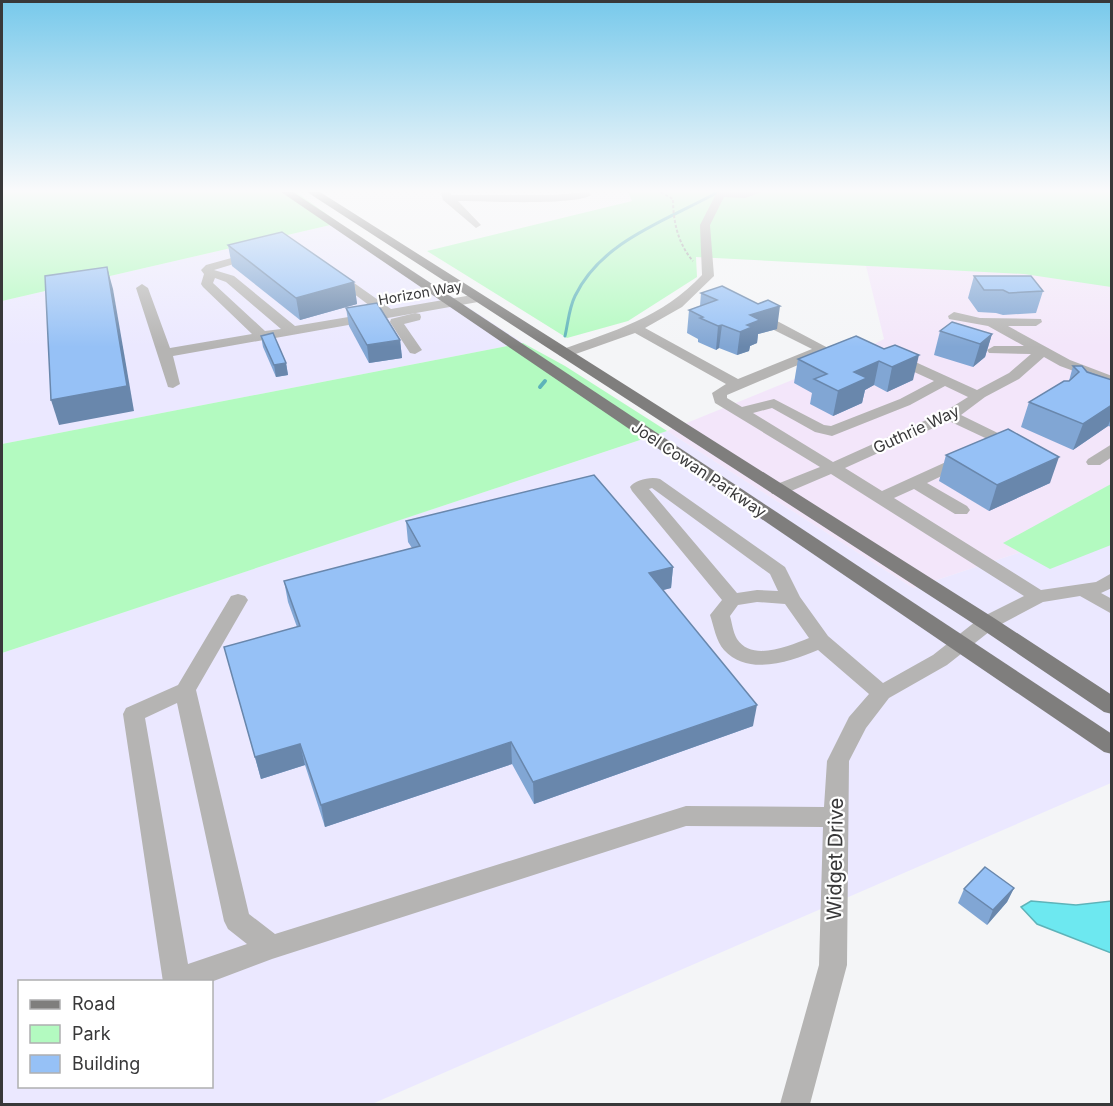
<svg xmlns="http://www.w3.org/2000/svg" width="1113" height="1106" viewBox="0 0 1113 1106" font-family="Inter,sans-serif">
  <rect width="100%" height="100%" fill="#f4f5f7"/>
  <path fill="#f3e6fa" d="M866,266L1111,277V522L913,588L667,431L849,357L884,339Z"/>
  <g fill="#ebe8ff" fill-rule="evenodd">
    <path d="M339,223L523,343L2,444V301Z"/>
    <path d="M667,431L913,588L1111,522V783L372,1104H2V653ZM20,982H212V1086H20Z"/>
  </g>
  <g fill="#b3fac0">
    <path d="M2,192H296L339,223L2,301Z"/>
    <path d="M628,192H1111V287L1024,274L696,257L697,277L628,321L567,338L427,251L632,201Z"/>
    <path d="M523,343L565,366L667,431L2,653V444Z"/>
    <path d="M1111,484V545L1050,569L1003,543Z"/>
  </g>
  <path fill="#6de8f0" stroke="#5db3b9" stroke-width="1.5" d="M1031,901L1076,905L1111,901V953L1037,924L1021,907Z"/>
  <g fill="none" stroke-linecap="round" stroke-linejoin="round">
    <path stroke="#5db3b9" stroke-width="3" d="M565,336C568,323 569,308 575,296C602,240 668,220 718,192"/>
    <path stroke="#5db3b9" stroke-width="4" d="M540,387L545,381"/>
    <path stroke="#a1a1a3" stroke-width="2" stroke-dasharray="3 2" stroke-linecap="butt" d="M661,192L673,199C673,221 678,244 693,261"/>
    <g fill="#b5b4b3" fill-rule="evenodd">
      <path d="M441,192H449L452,195H554L588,192L591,195C576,206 482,201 458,201L481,225L476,228L443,200Z"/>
      <path d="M717,192H762L745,198L724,197L710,225L714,276L682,307L645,328L738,379L812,349L752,319L751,316L752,313H762L830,349L824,354L727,395V398L742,407L774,399L824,425L831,426L900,399L934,381L890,361L888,358L890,355H900L977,390L1009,373L1031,354L989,353L987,350L994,346H1024L988,326L949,319L948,316L954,312L980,318L1041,319L1042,322L1036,326H1008L1070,360L1112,376V385L1060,366L1044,357L1019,379L985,397L961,415L1008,438L1011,441L1008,444H998L949,421L845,468L882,491L957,457H969L971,460L969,463L927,483L967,506L970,510L967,514H955L914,489L894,498L1041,590L1096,582L1112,573V588L1101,593L1112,599V614L1080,596L1043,602L994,628L947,665L889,698L866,728L849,761L847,965L810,1104H780L819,965L823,827L686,826L272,959L211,982H163L123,714L126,708L178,685L231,596L238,594L245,596L248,600L196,690L249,914L275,934L686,806L824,807L827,761L849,717L869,694L818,650C791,661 749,677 724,650C716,641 714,627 710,615L722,600L632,491L630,487C635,480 651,476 660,479L785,567L800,597L828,636L883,683L933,655L980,618L1024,596L831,474L784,494H772L770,490L772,486L820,467L715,403L712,393L726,384L635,333L570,356H560L558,353L560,350C612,332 663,317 702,275L700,225ZM945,386L968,397L944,412L833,462L753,413L772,408L815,432L832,436L910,405ZM652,488L770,574L778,591L757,590L737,593L649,489ZM757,602L785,604L809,638C789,646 752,662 737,639C733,632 732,623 730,616L738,605ZM177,703L224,921L228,929L247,944L188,964L145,718Z"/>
      <path d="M253,252L257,253V257L214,270L234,276L295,326L378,312L333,278V272L337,271L391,309L478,294L484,298L478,302L173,356L180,384L173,388L168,387L136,288L142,284L148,288L170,348L252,334L203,287L201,284L204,274L201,270L206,265ZM215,278L226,282L281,329L265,331L213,283Z"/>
      <path d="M415,313L420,314L421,317L420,320L404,324L422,350L415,354L410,353L390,322L391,319Z"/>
      <path d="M1112,444V457L1100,465H1088L1086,462L1088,459Z"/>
    </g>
    <g fill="#7f7e7d" fill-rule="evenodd">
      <path d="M281,192H293L1112,734V754L1104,752Z"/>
      <path d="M307,192H320L994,618L1112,695V714L1104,712L980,628Z"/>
    </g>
  </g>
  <g fill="#81a6d4">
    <path d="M228,245L354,282L357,304L300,320L232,266Z"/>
    <path d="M974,276L1043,291L1036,313L1003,315L996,313L978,312L968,298Z"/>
    <path d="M701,293L777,329L758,334L757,343L750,346L749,351L737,355L719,348L716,350L698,342V339L687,333L689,310L700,306Z"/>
    <path d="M346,308L400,340L402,358L369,363L349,326Z"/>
    <path d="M940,331L992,334L985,357L973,367L934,355Z"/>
    <path d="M261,336L286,363L288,375L276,377L263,347Z"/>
    <path d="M856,336L913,380L887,392L874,385L865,390L862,403L833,416L810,404L812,393L794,383L798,359Z"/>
    <path d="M1073,366L1112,380V427L1108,426L1073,450L1021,427L1029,402L1069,381Z"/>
    <path d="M946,455L1050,483L989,511L939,481Z"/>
    <path d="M406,521L673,567L671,588L663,590L753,726L534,804L512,764L325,827L305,765L261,779L224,647L297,627L288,602L284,581L412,548L408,542Z"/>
    <path d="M1014,888L1007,902L987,925L958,903L964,889Z"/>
  </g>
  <g fill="#6987ac">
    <path d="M107,267L113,289L134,411L59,425L51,400Z"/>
    <path d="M354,282L357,304L300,320L296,298Z"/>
    <path d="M780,306L777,329L758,334L757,343L750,346L749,351L737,355L740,332L750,315Z"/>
    <path d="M722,325L719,348L716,350L718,326Z"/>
    <path d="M992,334L985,357L973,367L980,344Z"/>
    <path d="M400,340L402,358L369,363L367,345Z"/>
    <path d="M919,355L913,380L887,392L892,367Z"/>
    <path d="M879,361L874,385L865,390L862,403L833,416L838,391L854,372Z"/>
    <path d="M286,363L288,375L276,377L274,365Z"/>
    <path d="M1112,405V416L1108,426L1073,450L1083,424Z"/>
    <path d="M1059,457L1050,483L989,511L997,485Z"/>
    <path d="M673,567L671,588L648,594L649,573Z"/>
    <path d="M757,705L753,726L534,804L533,782Z"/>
    <path d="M511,742L512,764L325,827L321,805Z"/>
    <path d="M300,744L305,765L261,779L255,757Z"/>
    <path d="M1014,888L1007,902L987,925L993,910Z"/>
  </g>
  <g fill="#96c1f6" stroke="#6987ac" stroke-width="1.5">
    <path d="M282,232L354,282L296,298L228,245Z"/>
    <path d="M107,267L127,386L51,400L45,276Z"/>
    <path d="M974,276H1031L1043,291L1009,293L1003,290H984Z"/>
    <path d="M722,286L758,304L768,300L780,306L750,315L760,320L747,325L752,327L740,332L722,325L718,326L700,318L703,317L689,310L717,300L701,293Z"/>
    <path d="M377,303L400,340L367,345L346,308Z"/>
    <path d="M952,322L992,334L980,344L940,331Z"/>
    <path d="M273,333L286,363L274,365L261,336Z"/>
    <path d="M856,336L884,349L895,345L919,355L892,367L879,361L854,372L867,378L838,391L814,379L827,374L798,359Z"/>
    <path d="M1073,366H1082L1087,372L1112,380V405L1083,424L1029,402L1064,381H1069L1079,372Z"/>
    <path d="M1008,429L1059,457L997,485L946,455Z"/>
    <path d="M594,475L673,567L649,573L757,705L533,782L511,742L321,805L300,744L255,757L224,647L300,626L284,581L420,546L406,521Z"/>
    <path d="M985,867L1014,888L993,910L964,889Z"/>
  </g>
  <linearGradient id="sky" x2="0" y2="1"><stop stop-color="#77c9eb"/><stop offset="0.55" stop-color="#fafafb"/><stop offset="1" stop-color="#fafafb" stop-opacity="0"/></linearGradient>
  <rect width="1113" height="347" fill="url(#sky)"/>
  <g text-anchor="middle" stroke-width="4.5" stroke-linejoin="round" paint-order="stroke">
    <g font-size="14" fill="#383839" stroke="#fff">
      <text transform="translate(420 293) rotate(-10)" y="5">Horizon Way</text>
    </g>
    <g font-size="16" fill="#383839" stroke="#fff">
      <text transform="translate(916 429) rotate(-25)" y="6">Guthrie Way</text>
      <text transform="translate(699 469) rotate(34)" y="6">Joel Cowan Parkway</text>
    </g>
    <g font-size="20" fill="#383839" stroke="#fff">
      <text transform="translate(835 859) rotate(-89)" y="7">Widget Drive</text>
    </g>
  </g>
  <rect width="1113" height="1106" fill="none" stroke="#383839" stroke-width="6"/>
  <rect x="18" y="980" width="195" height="108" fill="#ffffff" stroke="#afafb0" stroke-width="1.5"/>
  <rect x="30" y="1000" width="30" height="9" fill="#7f7e7d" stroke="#afafb0" stroke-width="1.5"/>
  <text x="72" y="1010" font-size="18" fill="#383839">Road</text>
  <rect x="30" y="1025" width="30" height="18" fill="#b3fac0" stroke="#afafb0" stroke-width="1.5"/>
  <text x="72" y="1040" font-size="18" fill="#383839">Park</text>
  <rect x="30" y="1055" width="30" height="18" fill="#96c1f6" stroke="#afafb0" stroke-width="1.5"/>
  <text x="72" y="1070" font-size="18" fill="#383839">Building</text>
</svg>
